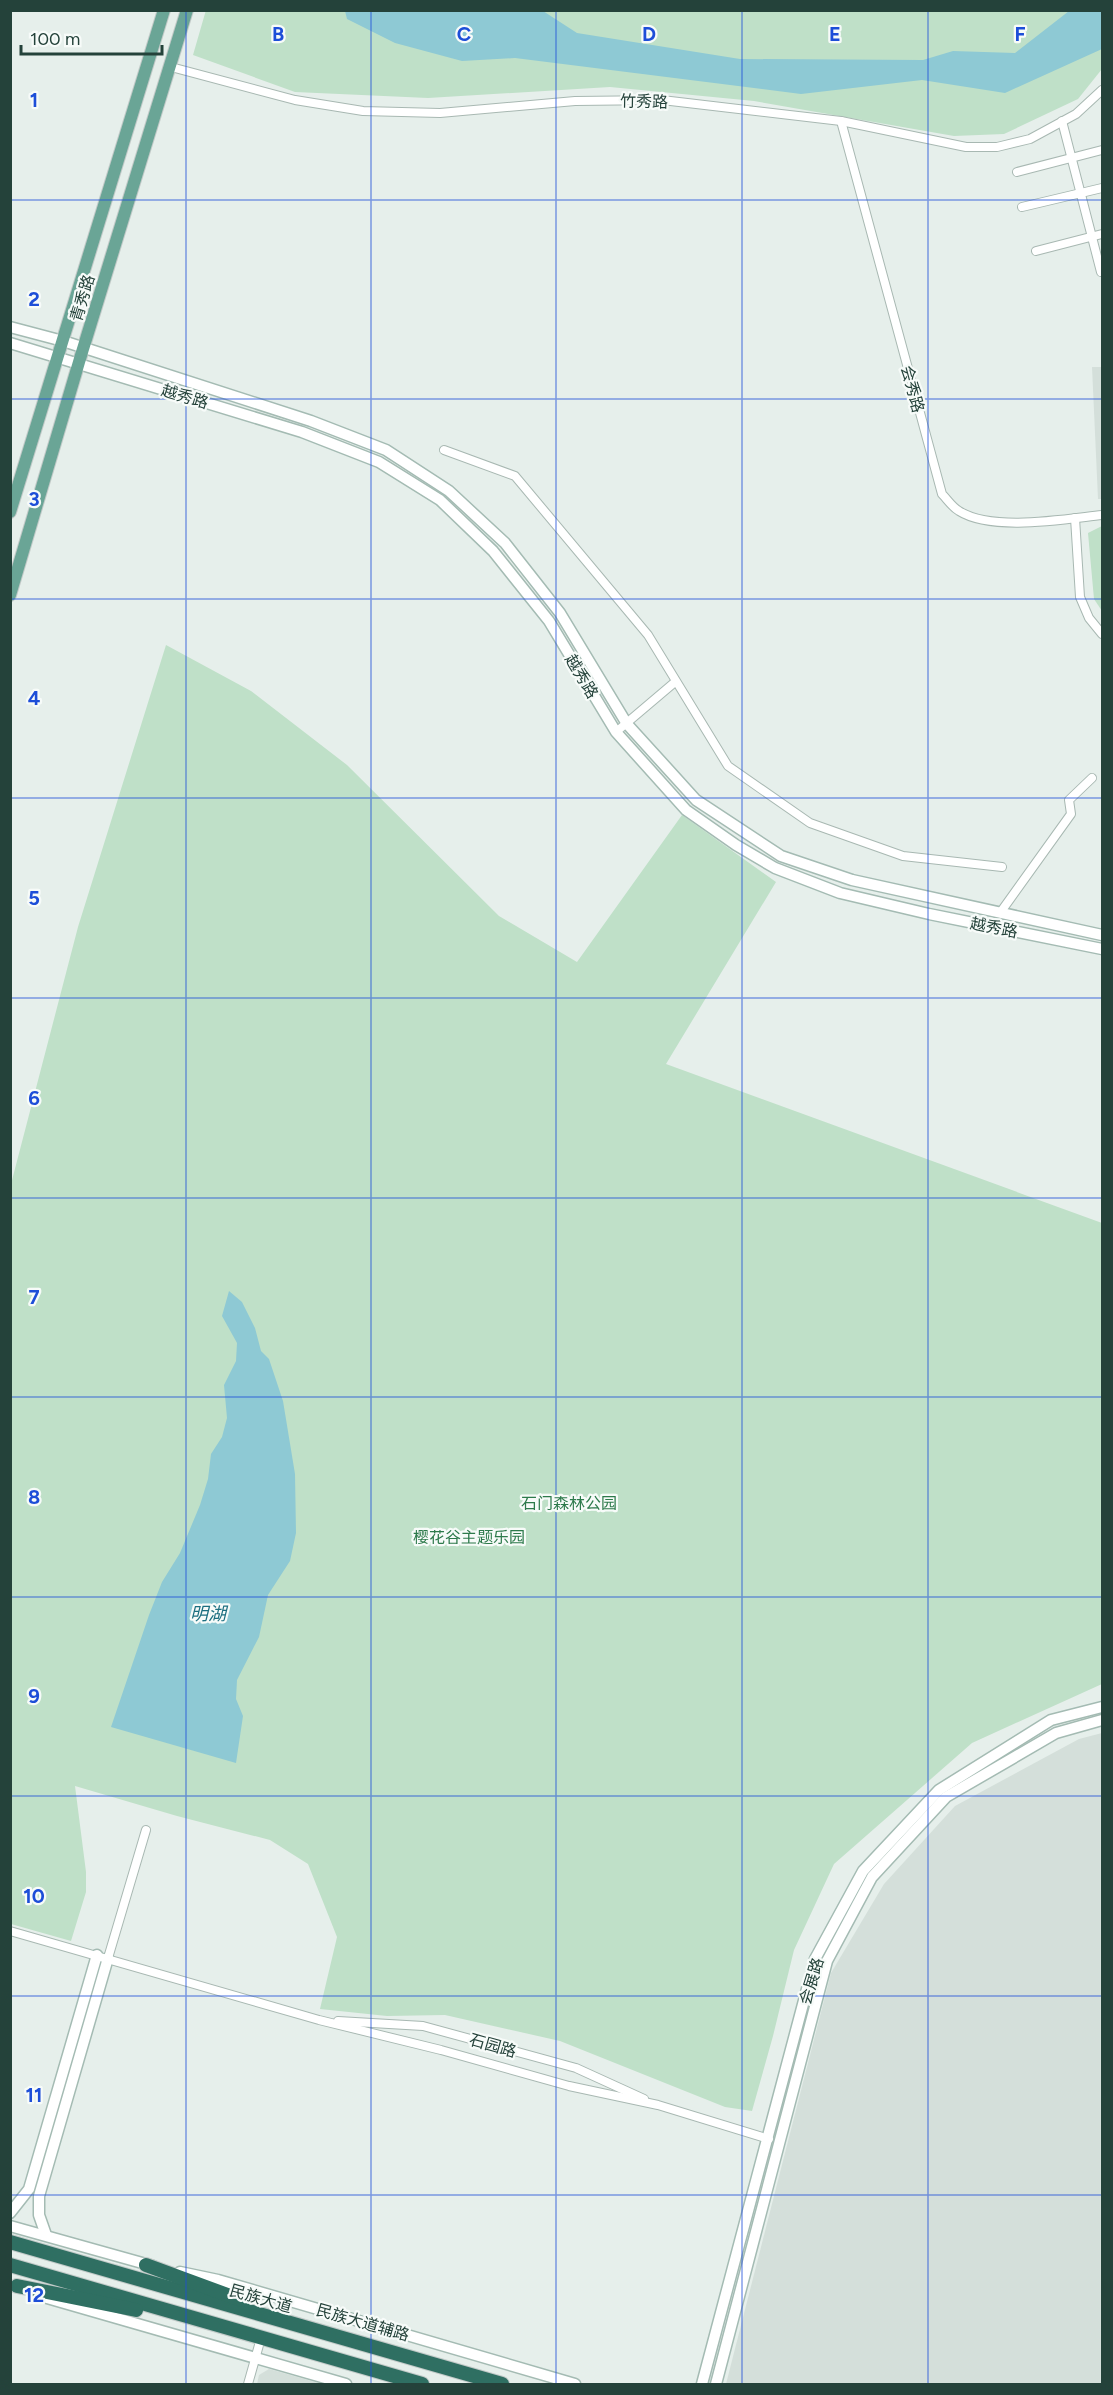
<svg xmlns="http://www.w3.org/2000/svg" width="1113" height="2395" viewBox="0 0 1113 2395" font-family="Figtree,'Noto Sans SC',sans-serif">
  <rect width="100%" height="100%" fill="#e6efeb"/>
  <g fill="#d4dfda">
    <path d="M1092,367H1102V499H1098Z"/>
    <path d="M1102,1733V2384H726L831,1973L884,1884L955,1806L1079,1739Z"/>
    <path d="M269,2369L322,2384H257L259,2375Z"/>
  </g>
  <g fill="#bfe0c8">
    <path d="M206,10H1098L1102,24V69L1078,99L1004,134L954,136L754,101L610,87L428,98L295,92L193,55Z"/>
    <path d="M1102,526V611L1094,599L1088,533Z"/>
    <path d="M166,645L251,691L347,765L499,916L577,962L682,815L776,882L666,1064L1102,1223V1684L972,1743L834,1864L794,1950L773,2036L752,2111L725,2107L560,2041L445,2015L387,2016L320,2009L337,1937L308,1864L270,1840L177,1816L75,1786L86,1872V1892L71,1941L11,1924V1184L78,927Z"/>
  </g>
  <g fill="#8ec9d4">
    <path d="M345,11H543L577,33L740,59L923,60L953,51L1015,53L1069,11H1102V49L1005,93L922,80L801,94L515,58L462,61L395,43L347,19Z"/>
    <path d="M229,1291L242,1302L255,1328L261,1351L269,1359L283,1401L295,1474L296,1533L290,1561L268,1595L259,1637L237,1680L236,1699L243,1716L236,1763L111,1727L149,1615L162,1582L180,1553L200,1505L208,1479L211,1454L222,1437L227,1418L224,1385L236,1361L237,1343L222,1316Z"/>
  </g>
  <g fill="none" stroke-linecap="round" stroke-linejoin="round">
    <defs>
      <g id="street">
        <path d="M171,67L295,100L363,111L440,113L575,101L662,100L841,121L966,147H997L1030,139L1076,114L1102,90"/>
        <path d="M841,121L942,494C947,499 952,507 959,511C992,532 1065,519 1102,515"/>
        <path d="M1062,121L1101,272"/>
        <path d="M1017,172L1102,150"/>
        <path d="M1022,207L1102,188"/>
        <path d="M1036,251L1102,234"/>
        <path d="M444,450L515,476L648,635L728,766L810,823L903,856L1002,867"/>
        <path d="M1075,518L1080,597L1089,618L1102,634"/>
        <path d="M616,732L675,682"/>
        <path d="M1000,913L1071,814L1069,800L1092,778"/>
        <path d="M10,1931L319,2020L441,2050L569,2086L658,2105L769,2139"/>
        <path d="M108,1958L146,1830"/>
        <path d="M338,2021L423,2026L576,2068L644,2099"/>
        <path d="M248,2384L261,2338"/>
      </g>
      <g id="secondary">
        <path d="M10,327L63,341L311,421L386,450L449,491L505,543L560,613L627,724L696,800L781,856L852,880L1102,935"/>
        <path d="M10,343L302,432L379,462L440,500L493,551L549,621L616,732L686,810L736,845L775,868L840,893L929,914L1102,949"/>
        <path d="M10,2213L29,2189L97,1955"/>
        <path d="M10,2226L153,2266"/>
        <path d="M46,2235L39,2215V2196L108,1958"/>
        <path d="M180,2272L218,2280L575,2384"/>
        <path d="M47,2298L346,2384"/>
        <path d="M702,2384L815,1959L863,1871L939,1790L1051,1720L1102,1707"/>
        <path d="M716,2384L827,1961L872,1877L946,1797L1056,1733L1102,1720"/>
      </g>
      <g id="primary">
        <path d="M10,512L164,10"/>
        <path d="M10,595L79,362L187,10"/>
      </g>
      <g id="highway">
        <path d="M10,2242L502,2384"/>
        <path d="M10,2265L422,2384"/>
        <path d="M146,2265L241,2300"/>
        <path d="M17,2286L136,2310"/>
      </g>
    </defs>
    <use href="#street" stroke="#a8b8b2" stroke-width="10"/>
    <use href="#secondary" stroke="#a4bbb3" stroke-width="13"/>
    <use href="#primary" stroke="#c2cac8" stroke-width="14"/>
    <use href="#highway" stroke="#c2cac8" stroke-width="16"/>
    <use href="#street" stroke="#fff" stroke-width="8"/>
    <use href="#secondary" stroke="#fff" stroke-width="10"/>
    <use href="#primary" stroke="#6aa596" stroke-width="12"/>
    <use href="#highway" stroke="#2f6f62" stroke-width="14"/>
  </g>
  <path fill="none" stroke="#1d4ed8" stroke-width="1.5" stroke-opacity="0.55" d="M186,10V2384M371,10V2384M556,10V2384M742,10V2384M928,10V2384M10,200H1102M10,399H1102M10,599H1102M10,798H1102M10,998H1102M10,1198H1102M10,1397H1102M10,1597H1102M10,1796H1102M10,1996H1102M10,2195H1102"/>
  <g text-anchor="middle" stroke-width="4.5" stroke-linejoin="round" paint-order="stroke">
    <g font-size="16" fill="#24423a" stroke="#f7fbf9">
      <text transform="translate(644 101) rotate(1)" y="6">竹秀路</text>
      <text transform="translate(82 298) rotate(-73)" y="6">青秀路</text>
      <text transform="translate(913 389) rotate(75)" y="6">会秀路</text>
      <text transform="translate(185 396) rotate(17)" y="6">越秀路</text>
      <text transform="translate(582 676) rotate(59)" y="6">越秀路</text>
      <text transform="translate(994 927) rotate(11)" y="6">越秀路</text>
      <text transform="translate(811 1981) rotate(-73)" y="6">会展路</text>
      <text transform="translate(493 2045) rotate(16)" y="6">石园路</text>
      <text transform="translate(261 2298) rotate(16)" y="6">民族大道</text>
      <text transform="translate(363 2322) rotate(16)" y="6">民族大道辅路</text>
    </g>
    <g font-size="16" fill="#2d7a4b" stroke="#f7fbf9">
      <text x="569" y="1509">石门森林公园</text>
      <text x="469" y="1543">樱花谷主题乐园</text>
    </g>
    <g font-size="18" font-style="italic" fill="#1c6f80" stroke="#f7fbf9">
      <text x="208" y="1620">明湖</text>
    </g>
  </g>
  <g font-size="20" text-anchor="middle" font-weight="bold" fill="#1d4ed8" stroke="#f7fbf9" stroke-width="4.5" stroke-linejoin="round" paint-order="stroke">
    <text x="278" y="41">B</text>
    <text x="464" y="41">C</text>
    <text x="649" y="41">D</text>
    <text x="835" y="41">E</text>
    <text x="1020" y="41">F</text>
    <text x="34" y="107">1</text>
    <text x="34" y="306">2</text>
    <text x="34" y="506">3</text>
    <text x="34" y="705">4</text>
    <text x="34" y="905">5</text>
    <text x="34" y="1105">6</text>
    <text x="34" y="1304">7</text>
    <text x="34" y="1504">8</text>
    <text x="34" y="1703">9</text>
    <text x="34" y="1903">10</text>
    <text x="34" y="2102">11</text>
    <text x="34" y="2302">12</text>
  </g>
  <rect width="1113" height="2395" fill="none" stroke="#24423a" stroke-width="24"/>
  <path d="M21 45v9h141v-9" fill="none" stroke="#24423a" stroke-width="3"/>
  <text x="30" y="45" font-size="18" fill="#24423a" stroke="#f7fbf9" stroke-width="4.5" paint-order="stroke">100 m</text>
</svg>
